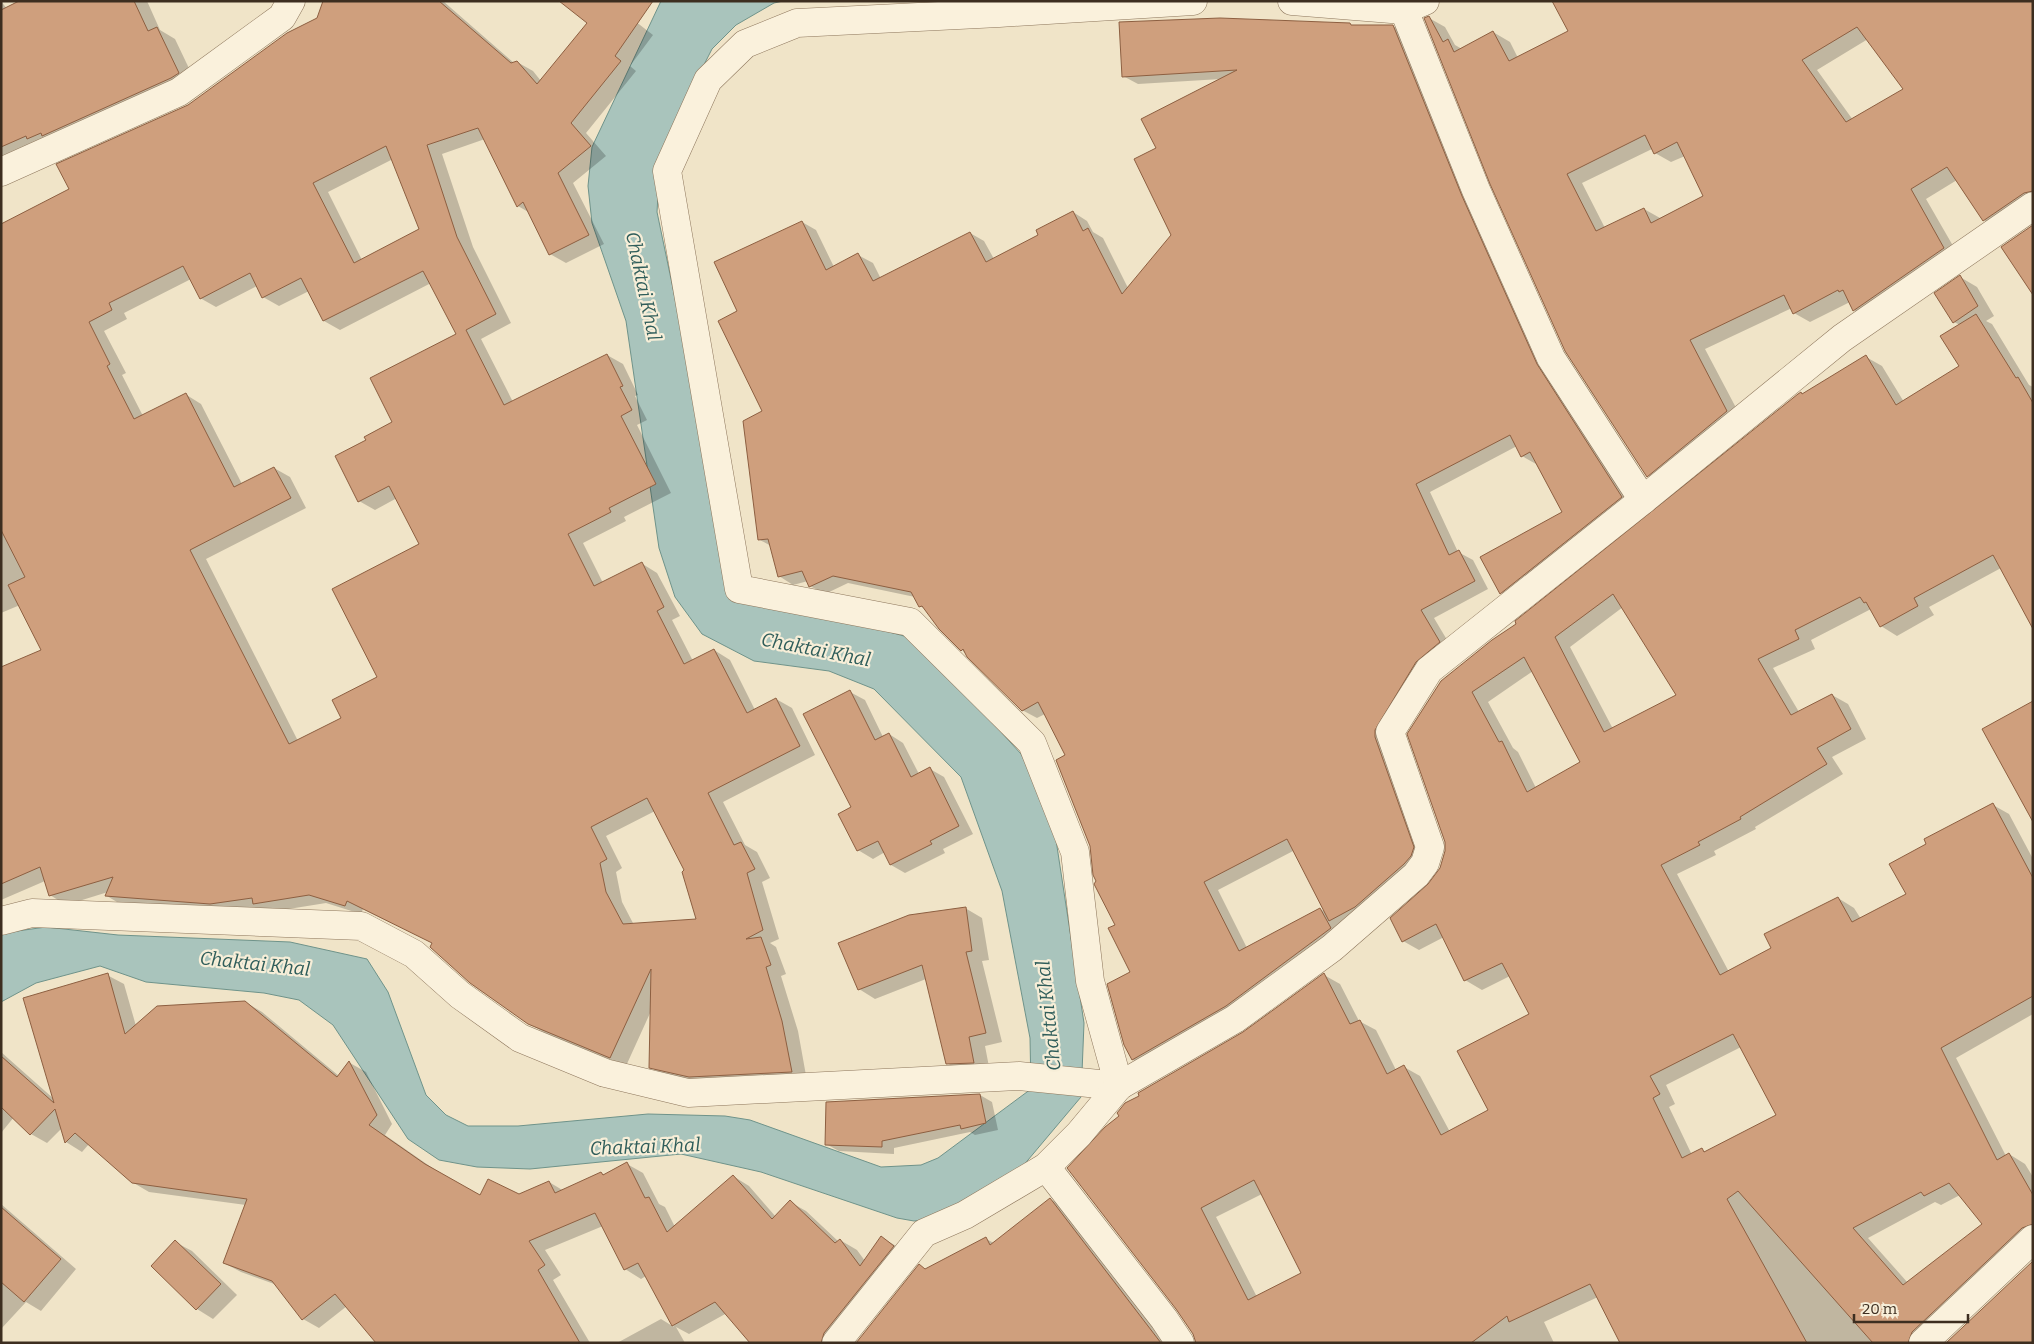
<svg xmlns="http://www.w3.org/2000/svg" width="2034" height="1344" viewBox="0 0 2034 1344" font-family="Bitter,serif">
  <rect width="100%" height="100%" fill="#f0e4c8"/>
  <path fill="#a9c4bc" stroke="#6f938a" d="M661,1H783L774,3L736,25L712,49L685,102L660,160L657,212L681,327L713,517L730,582L849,621L904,636L940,665L1021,754L1045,800L1056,840L1084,1023L1081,1097L1012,1179L939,1218L914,1221L897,1218L761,1172L681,1154L530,1169L477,1167L439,1160L408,1139L333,1025L299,1000L264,993L146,982L100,966L36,983L1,1002V933H3L46,927L118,935L290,942L367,959L388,992L426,1095L446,1115L468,1126H518L648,1114L725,1116L750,1120L881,1167L921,1165L938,1158L1031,1089L1030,1038L1002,891L961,777L874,689L829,671L754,661L702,634L675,597L659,548L626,321L592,223L588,186L592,147Z"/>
  <g fill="#0003" fill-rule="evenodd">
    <path d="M1,1L7,9L22,1H147L160,30L175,39L196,83L1,164Z"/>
    <path d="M324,1H443L514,63L517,62L533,71L541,81L609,1L653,35L630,66L636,71L586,133L606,156L573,183L604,244L566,263L550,254L530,213L518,206L485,139L442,154L473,247L511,323L481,339L513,402L607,355L623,364L638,395L635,396L647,420L637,425L671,493L624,517L626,521L583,543L603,583L641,563L657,573L680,616L672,620L693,661L714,650L730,660L755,710L776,699L792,708L815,755L723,802L745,845L757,852L770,878L762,882L779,939L770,943L776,947L786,974L781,976L798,1031L807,1081L706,1086L666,1076L650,1067L651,1011L626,1066L545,1033L528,1023L433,943L363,909L361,914L326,903L270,912L262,908L227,913L122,905L107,896L108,892L66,905L50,895L45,881L1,900V668L43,650L20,605L1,613V225L70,190L186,107L318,18ZM393,159L421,230L362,260L328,192ZM191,279L200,298L216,307L257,286L263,297L279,306L309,291L324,321L340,330L431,283L457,335L394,423L359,501L375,510L397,498L421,545L379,677L343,718L298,741L206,559L306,508L290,477L274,468L242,484L201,404L185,394L143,416L122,375L126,373L104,331L127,319L124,313ZM655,811L686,871L698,920L634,925L622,902L616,872L622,868L606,836Z"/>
    <path d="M1943,1L2025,188L2033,193L2000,230L1984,220L1957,180L1926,199L1960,258L1870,320L1854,310L1850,302L1810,322L1794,313L1792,308L1705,349L1743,421L1664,485L1648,476L1429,18L1445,27L1455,45L1462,49L1493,32L1510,42L1518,58ZM1868,39L1905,89L1853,120L1817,70ZM1652,149L1655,153L1671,162L1685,156L1705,197L1660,218L1644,209L1605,228L1582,183Z"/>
    <path d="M1349,24L1354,27L1393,26L1407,34L1636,505L1515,601L1501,593L1564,513L1536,464L1522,456L1517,446L1430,492L1458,552L1473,560L1488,589L1434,618L1453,650L1388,738L1427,856L1344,937L1147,1068L1133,1060L1125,1045L1132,972L1117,925L1098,881L1091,846L1067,756L1045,714L1037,718L1022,710L962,650L927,610L920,606L915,597L848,583L825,594L810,586L808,581L793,585L779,576L771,546L760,540L764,411L739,312L802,222L816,230L834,267L858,255L873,263L881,279L970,233L984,241L994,259L1040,236L1073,212L1087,221L1093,232L1103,238L1128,288L1172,235L1158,149L1221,79L1138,84L1123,76ZM1295,850L1327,913L1320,909L1247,948L1218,890Z"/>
    <path d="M1960,277L1977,287L1994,316L1986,321L1992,324L2029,385L2033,387V626L2001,568L1929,607L1934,615L1897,636L1881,626L1871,609L1811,640L1815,649L1773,668L1799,712L1832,695L1848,704L1866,739L1832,757L1843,774L1755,827L1756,829L1714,851L1716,855L1677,874L1729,972L1773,949L1838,898L1854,908L1861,919L1908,894L1928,844L1993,805L2009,814L2033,859V1014L1956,1058L2006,1156L2009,1154L2025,1164L2033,1177V1242L1927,1343H1621L1598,1297L1544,1322L1554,1343H1380L1194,1334L1177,1309L1069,1168L1245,1033L1324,975L1340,984L1359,1021L1376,1030L1396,1070L1404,1067L1420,1076L1450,1132L1490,1111L1531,1015L1510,976L1482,990L1465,980L1444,937L1419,950L1403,941L1429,885L1441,868L1446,852V842L1409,734L1518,624L1802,395L1866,357L1882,366L1904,402L1961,367L1960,325L1954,322ZM1623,607L1678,696L1613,729L1570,647ZM1533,671L1581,763L1536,788L1518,752L1513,748L1488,702ZM1741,1047L1778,1116L1706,1152L1702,1150L1692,1155L1669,1107L1675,1104L1666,1085ZM1262,1194L1303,1274L1257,1297L1216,1217ZM1960,1195L1984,1224L1908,1283L1868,1238L1935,1202L1941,1205Z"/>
    <path d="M850,692L865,700L883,737L889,734L903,743L919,774L930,769L944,777L973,834L943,849L945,853L905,873L891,865L885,852L873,859L858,850L852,808Z"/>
    <path d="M965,908L982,918L989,960L982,961L1002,1042L985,1046L990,1072L963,1073L947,1063L926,979L875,999L859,989Z"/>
    <path d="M107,975L124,984L136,1026L245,1002L262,1012L339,1076L350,1063L366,1072L392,1124L385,1135L441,1174L480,1197L519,1195L549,1182L564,1191L601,1173L605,1175L627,1164L643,1173L659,1204L665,1207L675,1227L733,1176L749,1186L776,1217L790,1202L806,1211L839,1242L840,1240L857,1250L865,1261L882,1238L898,1247L840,1343H776L727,1313L689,1334L676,1327L685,1343H617L661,1319L674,1327L646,1276L641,1279L625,1269L603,1226L545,1250L561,1275L553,1280L590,1343H377L347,1306L319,1328L303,1319L277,1285L241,1272L224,1263L246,1205L149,1192L132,1182L89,1144L82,1152L66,1142L62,1128L47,1143L31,1134L14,1117L1,1133V1052L54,1099Z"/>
    <path d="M980,1095L992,1102L998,1130L975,1135L970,1132L894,1148V1154L839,1151L826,1144Z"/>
    <path d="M1050,1199L1067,1209L1170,1343H858L926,1270L986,1239L994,1243Z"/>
    <path d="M1,1204L76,1269L41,1311L26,1302L1,1329Z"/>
    <path d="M175,1242L192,1251L237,1295L213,1319L197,1309L153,1266Z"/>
  </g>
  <g fill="#cf9f7d" stroke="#8d5f41" fill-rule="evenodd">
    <path d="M19,1H134L148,31L157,27L179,73L171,78L42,136L41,133L27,139L26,136L1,147V10Z"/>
    <path d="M323,1H439L511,63L517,61L537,84L587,23L559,1H653L615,56L621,61L571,123L591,146L558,173L589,235L549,255L523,202L517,207L478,128L427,145L457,237L496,314L466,330L504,405L607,354L623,386L620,387L632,410L621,416L656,484L609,508L611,512L568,534L594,586L642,562L664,607L657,611L684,664L714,649L747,713L776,698L800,746L708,793L734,845L741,842L755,869L747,873L763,930L746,939L761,937L771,965L766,967L782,1021L792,1072L689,1077L649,1068L651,969L610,1058L528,1024L470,983L430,947L432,943L347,901L345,906L309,895L253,904L252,898L210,904L105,896L113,877L49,896L40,867L1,884V667L41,650L8,585L25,577L1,530V224L69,189L56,164L188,105L287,33L317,18ZM386,146L419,229L354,263L313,183ZM183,266L200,299L250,273L262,298L301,278L323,321L423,271L456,334L370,378L392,422L364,437L366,440L335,456L358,502L389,486L419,544L332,589L377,677L332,700L341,718L289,744L190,550L291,498L274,467L234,487L186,393L134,419L107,366L110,364L89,322L112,310L109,303ZM647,798L684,870L682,872L696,919L623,924L606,892L600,863L607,859L591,827Z"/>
    <path d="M1552,1H2033V191L2024,193L1983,221L1947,167L1911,189L1944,248L1853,311L1843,290L1839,292L1838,290L1793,314L1784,295L1690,340L1727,411L1647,477L1565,351L1490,184L1424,18L1429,16L1443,42L1448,39L1454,52L1493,31L1509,61L1568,31ZM1857,27L1903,89L1846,122L1802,60ZM1645,135L1654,154L1677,142L1703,196L1651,223L1644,208L1596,231L1567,174Z"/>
    <path d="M1220,18L1350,23L1351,25H1393L1462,196L1537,364L1622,497L1500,594L1480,557L1562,512L1530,452L1521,457L1510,435L1416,484L1449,555L1459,550L1475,581L1421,610L1440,642L1416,662L1375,730V737L1414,847L1411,856L1404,864L1355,907L1329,921L1287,839L1204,882L1239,951L1320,908L1331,928L1226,1006L1132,1060L1124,1045L1107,984L1130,972L1108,928L1115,925L1094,884L1096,881L1093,875L1090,846L1056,760L1065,755L1038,702L1022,711L967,657L963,649L961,651L939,629L922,606L919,607L911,592L833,576L809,587L802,571L778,577L768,539L758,540L743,421L762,411L718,321L737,311L714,262L802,221L826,270L858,253L873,281L970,232L986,262L1038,235L1036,230L1073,211L1083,231L1088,228L1122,294L1171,235L1134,159L1156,148L1141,119L1237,70L1122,77L1119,22Z"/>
    <path d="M2033,225V295L2001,247Z"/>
    <path d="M1960,275L1978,306L1953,323L1934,293Z"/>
    <path d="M1976,314L2016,378L2018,377L2033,403V629L1993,555L1914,598L1918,606L1880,627L1866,602L1864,603L1860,597L1795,630L1799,639L1758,659L1791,715L1832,694L1851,729L1817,748L1827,764L1740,817L1741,819L1698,842L1700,845L1661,865L1720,975L1771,948L1764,934L1838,897L1852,922L1906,894L1889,864L1926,844L1924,839L1993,803L2033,878V996L1941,1048L1997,1160L2009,1153L2033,1195V1224L2022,1228L1912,1332L1908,1343H1873L1738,1191L1727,1199L1807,1343H1620L1590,1284L1509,1322L1507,1316L1471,1343H1196L1193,1334L1176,1309L1067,1168L1105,1127L1119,1116L1117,1113L1125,1103L1139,1096L1138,1093L1243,1032L1324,973L1350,1024L1360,1020L1387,1074L1404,1065L1441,1135L1488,1110L1457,1051L1529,1014L1502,963L1464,981L1436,924L1402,942L1390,918L1428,884L1440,868L1445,851V842L1407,734L1441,681L1492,640L1516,624L1515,621L1798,394L1801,392L1802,394L1866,355L1896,405L1959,366L1940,336ZM1613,594L1676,695L1604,732L1555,637ZM1524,657L1580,762L1527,792L1502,741L1499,742L1472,692ZM1733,1034L1776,1115L1704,1152L1702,1148L1682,1158L1653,1098L1660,1094L1650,1076ZM1254,1180L1301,1273L1248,1300L1201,1208ZM1949,1183L1982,1224L1903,1285L1853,1228L1921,1192L1924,1196Z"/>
    <path d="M850,690L875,740L889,733L911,777L930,767L959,826L930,841L932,844L890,865L878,841L857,851L838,814L851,807L803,714Z"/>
    <path d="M2033,701V822L1982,729Z"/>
    <path d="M966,907L972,951L966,952L986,1033L969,1037L974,1063L946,1064L922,965L858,990L838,943L909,915Z"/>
    <path d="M108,973L125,1034L157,1006L245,1001L337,1077L349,1061L377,1115L369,1125L425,1164L480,1195L488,1179L519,1194L549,1181L555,1193L601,1172L603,1175L627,1162L645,1198L649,1197L667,1232L733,1175L772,1219L790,1200L835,1243L840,1239L860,1266L881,1236L894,1246L824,1333L821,1343H750L715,1302L672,1326L638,1263L624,1270L595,1213L529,1241L545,1265L538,1270L580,1343H376L335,1294L302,1320L272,1281L223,1263L247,1199L132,1183L75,1133L65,1143L55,1109L30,1135L1,1107V1056L54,1103L23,998Z"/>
    <path d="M980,1094L986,1123L961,1129L960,1125L882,1141V1147L825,1145L826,1102Z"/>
    <path d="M1050,1198L1161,1343H856L919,1264L925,1269L986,1237L990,1245Z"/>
    <path d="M1,1207L61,1259L24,1302L1,1282Z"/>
    <path d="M175,1240L221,1284L196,1310L151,1266Z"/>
    <path d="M2033,1261V1343H1946Z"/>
  </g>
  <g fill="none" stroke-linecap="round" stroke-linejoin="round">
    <defs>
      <g id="minor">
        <path d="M1292,1L1404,10L1425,1"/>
        <path d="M1404,10L1476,190L1551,358L1643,500"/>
        <path d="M1,172L179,92L282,17L291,1"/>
        <path d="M1,921L32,913L361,926L414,954L460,995L520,1038L605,1073L688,1093L1019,1076L1119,1086"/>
        <path d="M1119,1086L1090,981L1075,852L1032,743L910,622L739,589L667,171L708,80L745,44L797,23L999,13L1193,1"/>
        <path d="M1046,1167L1164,1319L1180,1343"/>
        <path d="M836,1343L924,1233L965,1215L1046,1167L1079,1134L1119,1086L1235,1019L1332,948L1416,875L1425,863L1430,847L1390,732L1429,670L1643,500L1842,338L2033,206"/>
        <path d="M1923,1343L2033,1239"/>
      </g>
    </defs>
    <use href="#minor" stroke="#8d765c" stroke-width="29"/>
    <use href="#minor" stroke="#faf1dc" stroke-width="28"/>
  </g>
  <g text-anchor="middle" stroke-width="4.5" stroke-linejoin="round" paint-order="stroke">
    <g font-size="19" font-style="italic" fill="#2f5d5a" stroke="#f7eed8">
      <text transform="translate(644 286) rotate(78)" y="7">Chaktai Khal</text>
      <text transform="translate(816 649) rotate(11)" y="7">Chaktai Khal</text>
      <text transform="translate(255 963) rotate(6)" y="7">Chaktai Khal</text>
      <text transform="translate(1048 1016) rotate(-96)" y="7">Chaktai Khal</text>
      <text transform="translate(645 1146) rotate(-2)" y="7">Chaktai Khal</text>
    </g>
  </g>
  <rect width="2034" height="1344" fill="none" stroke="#3d2e20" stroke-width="5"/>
  <path d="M1854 1314v8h114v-8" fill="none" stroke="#3d2e20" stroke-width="2.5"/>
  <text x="1862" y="1314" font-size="15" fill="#3d2e20" stroke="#f7eed8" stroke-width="4" paint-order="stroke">20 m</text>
</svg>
